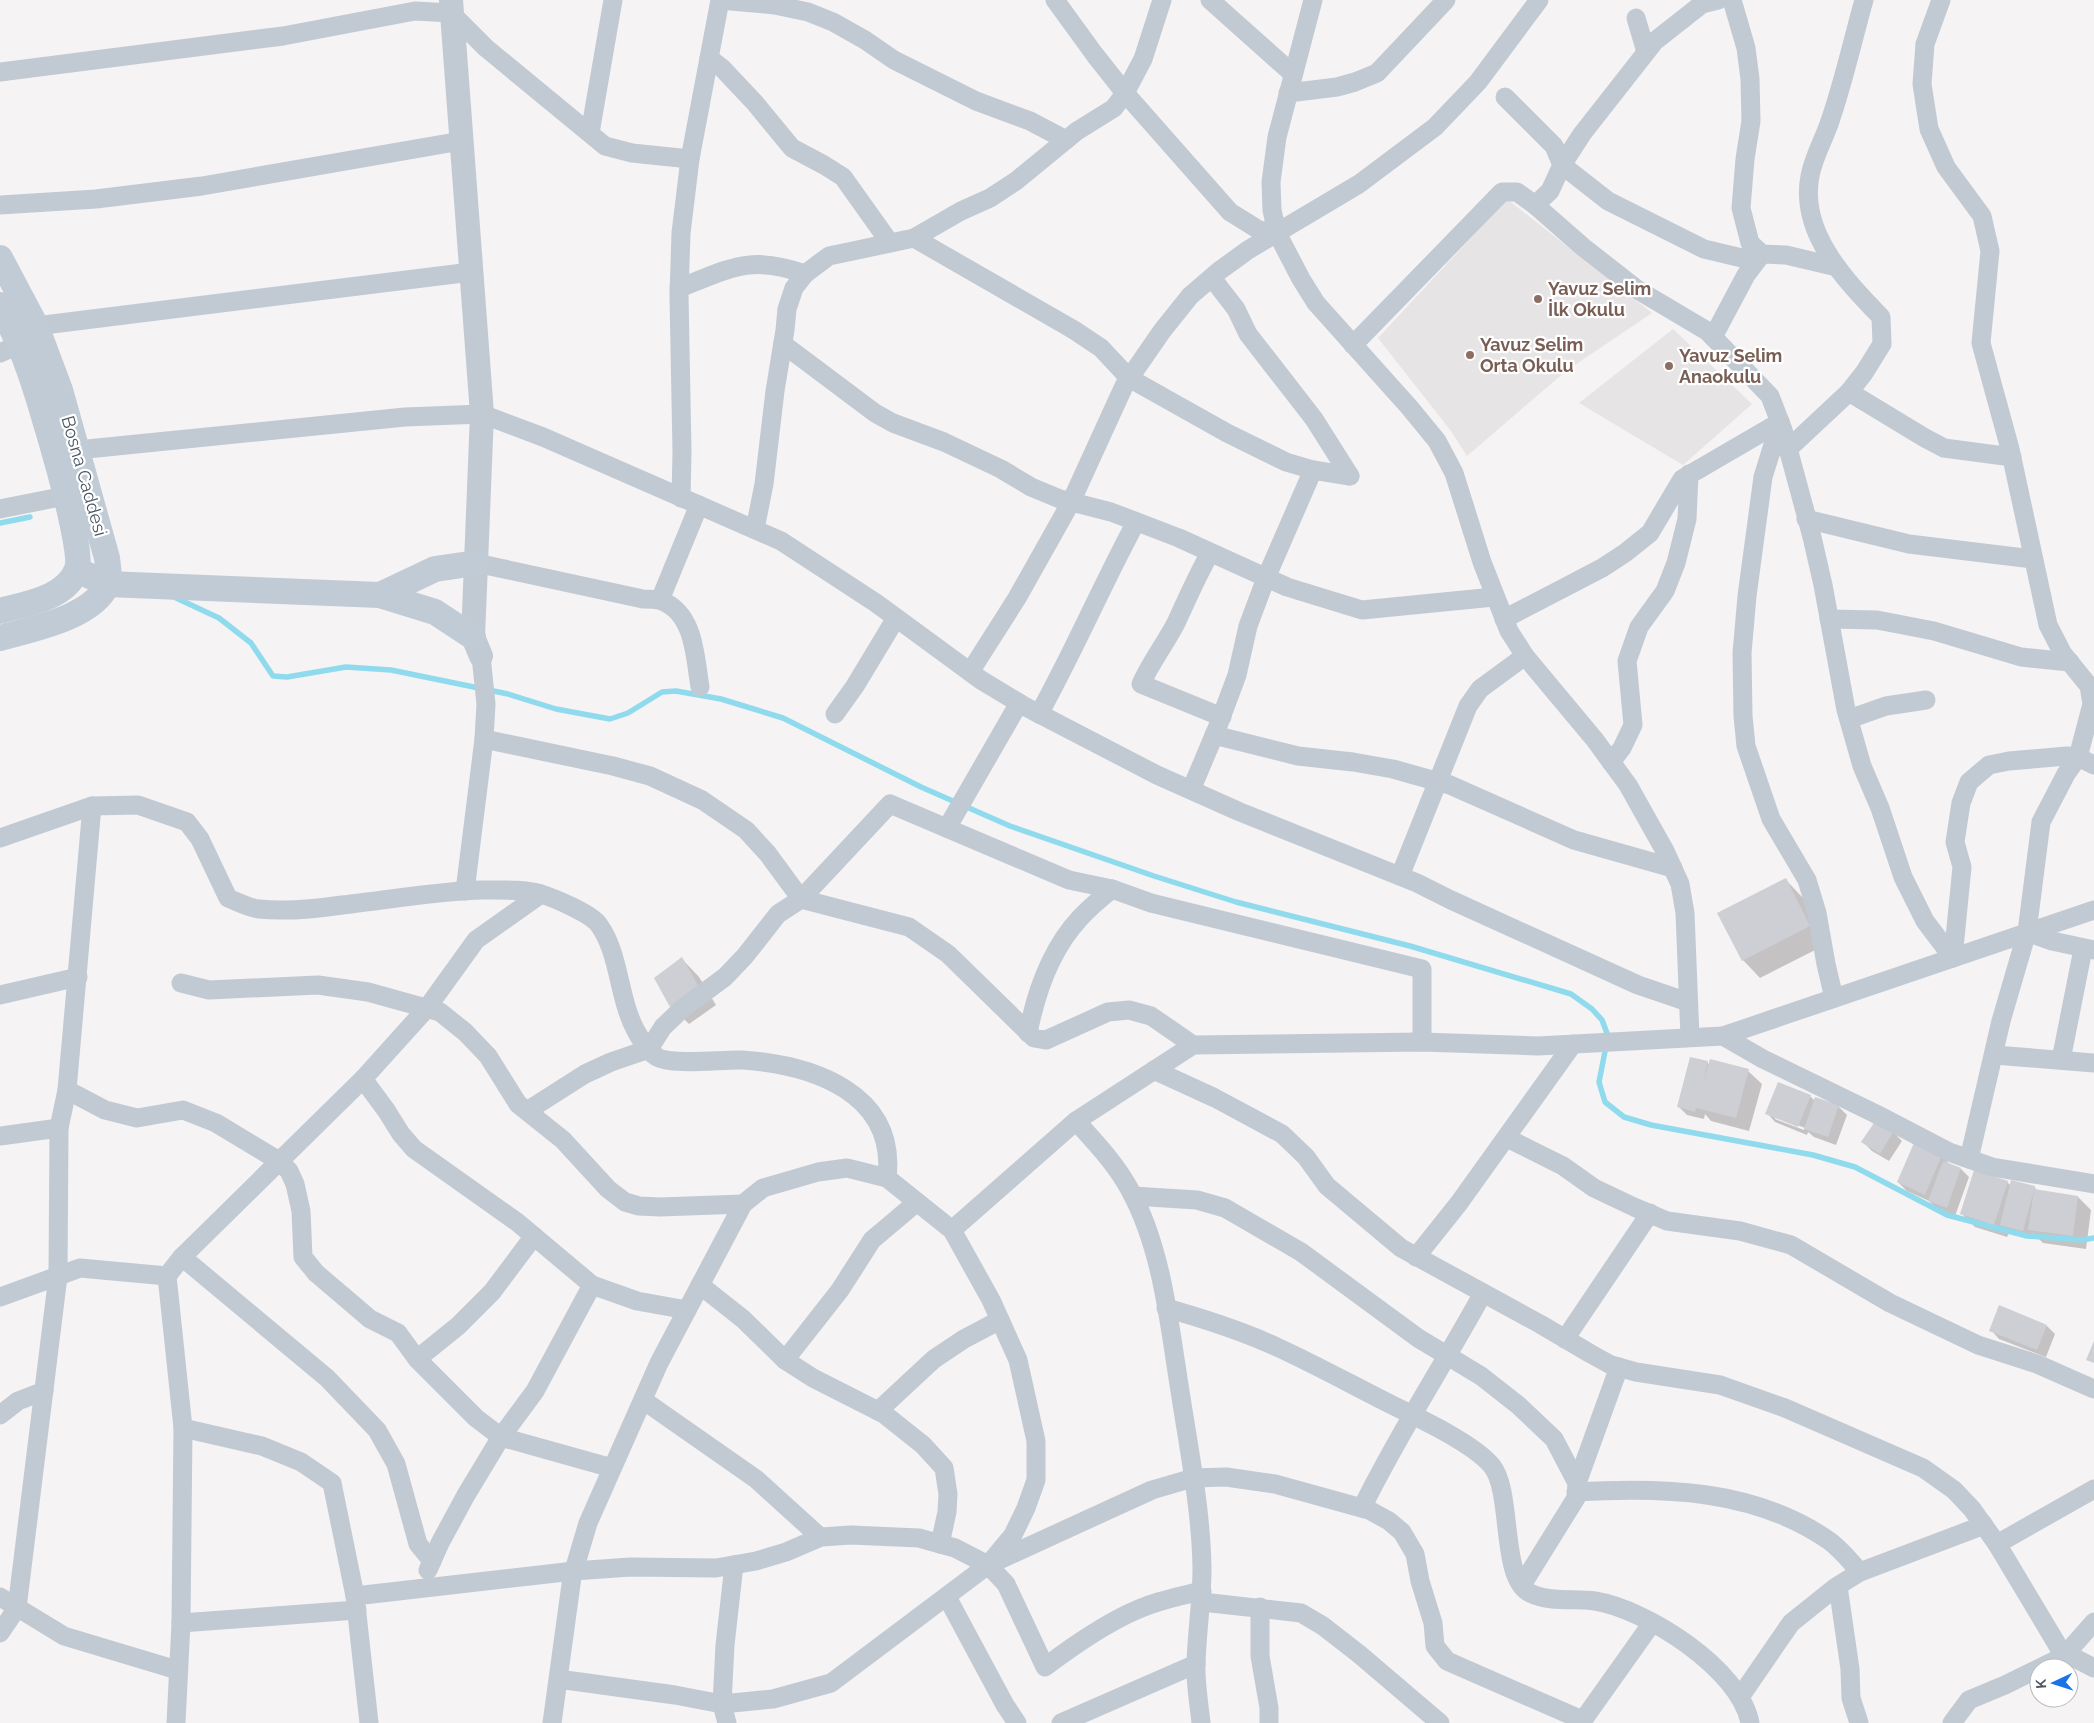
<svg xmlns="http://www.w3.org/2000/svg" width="2094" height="1723" viewBox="0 0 2094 1723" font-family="Raleway,sans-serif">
  <rect width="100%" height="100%" fill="#f5f3f3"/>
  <g fill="#e6e4e5">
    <path d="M1507,199L1652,313L1566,371L1467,456L1451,431L1378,338Z"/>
    <path d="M1673,329L1752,404L1683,465L1579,403Z"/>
  </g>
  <g fill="#0003" fill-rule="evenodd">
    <path d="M1786,880L1803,898L1827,944L1760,978L1743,960Z"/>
    <path d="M682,959L699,977L716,1005L689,1024L671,1006Z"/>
    <path d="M1707,1062L1709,1065L1748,1071L1762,1084L1749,1131L1711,1121L1705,1114L1704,1119L1687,1115L1679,1107Z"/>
    <path d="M1810,1096L1815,1101L1838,1106L1847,1115L1836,1145L1814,1137L1808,1132L1807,1135L1775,1122L1767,1113ZM1775,1116L1805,1128L1804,1130L1775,1119Z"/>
    <path d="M1893,1132L1902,1141L1889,1161L1872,1151L1863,1142Z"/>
    <path d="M1942,1156L1950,1165L1961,1169L1969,1177L1955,1216L1938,1210L1929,1201L1907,1191L1898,1182Z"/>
    <path d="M2007,1182L2011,1186L2034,1187L2038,1191L2078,1197L2091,1210L2086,1249L2043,1243L2033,1233L2032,1239L2009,1233L2007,1237L1975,1227L1962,1214Z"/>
    <path d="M2047,1326L2055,1334L2046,1357L1999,1339L1991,1330Z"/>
  </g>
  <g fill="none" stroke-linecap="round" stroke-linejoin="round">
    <g stroke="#90daee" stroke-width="5.5">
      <path d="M0,523L30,517"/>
      <path d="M174,597L219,618L251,643L273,676L287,677L346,667L391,670L508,694L556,709L610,719L628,713L662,692L676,691L721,699L783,718L921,787L1010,826L1154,876L1236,902L1410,946L1571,994L1592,1009L1602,1020L1608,1036L1599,1082L1605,1102L1624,1117L1651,1125L1813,1155L1855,1167L1947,1215L2027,1236L2082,1240L2094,1238"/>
    </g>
  </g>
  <g fill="#cdcfd5">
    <path d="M1786,878L1810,926L1742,961L1717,913Z"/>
    <path d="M682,957L699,987L670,1007L654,978Z"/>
    <path d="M1690,1057L1708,1061L1703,1083L1710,1059L1749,1069L1736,1118L1696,1108L1695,1112L1677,1107Z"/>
    <path d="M1778,1082L1811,1095L1798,1127L1765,1114Z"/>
    <path d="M1815,1097L1839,1105L1828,1137L1804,1129Z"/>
    <path d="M1876,1120L1894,1131L1880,1154L1861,1142Z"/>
    <path d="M1914,1143L1942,1155L1925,1195L1897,1182Z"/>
    <path d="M1943,1161L1961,1168L1947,1208L1928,1201Z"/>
    <path d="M1974,1170L2008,1181L1994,1225L1960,1214Z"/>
    <path d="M2011,1180L2035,1186L2023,1231L2000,1225Z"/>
    <path d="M2034,1189L2078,1196L2073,1236L2028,1230Z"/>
    <path d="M1999,1305L2047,1325L2037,1350L1989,1331Z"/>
    <path d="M2094,1341V1363L2086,1360Z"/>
  </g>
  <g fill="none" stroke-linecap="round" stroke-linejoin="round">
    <g stroke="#c1cad2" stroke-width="19">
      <path d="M720,0L775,5L808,12L833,22L865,40L894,60L976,101L1030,121L1066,140"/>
      <path d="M1055,0L1095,55L1125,93L1230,212L1259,230L1277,233"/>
      <path d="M1210,0L1293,74"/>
      <path d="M1313,0L1277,137L1271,182L1272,210L1277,233L1301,279L1316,303L1410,408L1437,441L1454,473L1482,562L1509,631L1525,656L1595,740L1628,785L1665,851L1680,884L1685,913L1690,1037"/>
      <path d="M1732,0L1746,48L1750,79L1751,121L1745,159L1741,208L1750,243L1762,254L1786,255L1837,267"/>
      <path d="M1941,0L1925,44L1922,84L1929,129L1946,167L1982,216L1990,251L1981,343L2010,449L2048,625L2063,654L2089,686L2092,704L2078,757L2066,774L2041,822L2027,932L2001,1021L1969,1159"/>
      <path d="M1636,18L1646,52"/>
      <path d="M709,58L722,68L755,103L792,148L824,165L843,177L890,243"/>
      <path d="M0,72L283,36L415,11L451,13L486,48L605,146L632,153L690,159"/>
      <path d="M1288,93L1337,87L1355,82L1377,73L1446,0"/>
      <path d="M1505,97L1554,146L1562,165L1608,201L1704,249L1742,258L1762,254"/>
      <path d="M590,133L613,0"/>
      <path d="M0,205L96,199L202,186L461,141"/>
      <path d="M1535,205L1550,191L1562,165L1582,134L1655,41L1702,4L1718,0"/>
      <path d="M914,238L1074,330L1101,348L1129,378L1227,433L1286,462L1313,470L1350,476"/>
      <path d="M1212,278L1236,309L1248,334L1314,419L1350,476"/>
      <path d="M679,288C730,269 749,254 805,274"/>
      <path d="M36,326L471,272"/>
      <path d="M1713,337L1746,275L1762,254"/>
      <path d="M783,344L875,413L893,423L944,442L1001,469L1031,487L1060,499L1111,512L1179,538L1287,587L1362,610L1494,597"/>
      <path d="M1353,345L1502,192H1517L1535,205L1583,247L1638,290L1707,331L1713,337L1770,396L1783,430L1812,537L1823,585L1846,710L1862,766L1880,808L1903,877L1925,921L1953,958"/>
      <path d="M0,353L20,344"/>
      <path d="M1849,392L1925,438L1944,448L2012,457"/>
      <path d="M1780,422L1763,477L1747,596L1742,653L1743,716L1746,746L1771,819L1807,880L1817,913L1826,964L1834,998"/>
      <path d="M77,450L405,417L482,414L543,437L781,541L876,603L981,680L1024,706L1157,775L1240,812L1417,883L1451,900L1638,985L1688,1002"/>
      <path d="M1787,450L1849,392L1864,373L1882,344L1881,317C1845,280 1799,232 1810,176C1814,155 1825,138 1831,118C1844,80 1853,39 1864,0"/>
      <path d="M681,498L682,452L679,295L681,233L690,159L720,0"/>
      <path d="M0,509L65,496"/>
      <path d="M1806,519L1909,544L2033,559"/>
      <path d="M755,529L764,484L775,391L785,330L787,309L794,288L805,274L829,256L914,238L961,211L990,198L1016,181L1077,131L1114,108L1125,93L1143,59L1162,0"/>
      <path d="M1210,553C1197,576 1187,599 1176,623C1165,644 1151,662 1141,684L1222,717"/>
      <path d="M476,563L643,599C649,599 657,599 662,601C695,614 695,658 700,687"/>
      <path d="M660,600L699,505"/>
      <path d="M1504,619L1602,568L1625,553L1650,533L1682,479L1780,422"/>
      <path d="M1829,619L1877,620L1934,631L2021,657L2070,662"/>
      <path d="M970,672L1017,598L1071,502L1124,386L1162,331L1190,296L1219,271L1248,250L1359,184L1435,127L1478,82L1539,0"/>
      <path d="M835,714L855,686L896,618"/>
      <path d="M1039,714C1074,651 1102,585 1136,522"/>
      <path d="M1849,719L1886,706L1926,700"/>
      <path d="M1214,735L1298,756L1353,762L1393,769L1450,785L1574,840L1673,868"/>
      <path d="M484,739L613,766L650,776L702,800L746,830L768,854L801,899L909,927L948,954L1034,1038L1046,1040L1108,1012L1129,1010L1151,1016L1193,1045"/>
      <path d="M1611,762L1622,748L1633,725L1627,661L1639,627L1665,591L1676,563L1687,519L1689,474"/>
      <path d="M1191,790L1218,726L1237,675L1248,626L1266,578L1313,470"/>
      <path d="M947,828L1019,703"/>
      <path d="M0,838L92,806L138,805L187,822L200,839L228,898C238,902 249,908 259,909C287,912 315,909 342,905C389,900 436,891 483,890C502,890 523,889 541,894C554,898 592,914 599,925C620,954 618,998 636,1031C641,1040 647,1051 657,1057C671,1066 724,1059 743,1060C813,1065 897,1093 887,1178"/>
      <path d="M1400,876L1468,706L1480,689L1525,656"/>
      <path d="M465,891L484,739L486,704L481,656"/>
      <path d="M2027,932L2052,941L2094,950"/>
      <path d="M1953,958L1962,867L1955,842L1961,803L1969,782L1989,765L2009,761L2067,756L2078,757L2094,765"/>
      <path d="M181,983L209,990L318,985L368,992L440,1012L465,1032L488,1056L518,1104L563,1140L608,1189L625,1202L639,1206L660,1207L743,1204"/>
      <path d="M0,995L78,977"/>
      <path d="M1028,1033C1036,992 1051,949 1080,918C1090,907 1101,898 1112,889"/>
      <path d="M1723,1036L1763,1059L1876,1114L1949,1152L1992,1167L2094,1184"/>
      <path d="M1995,1055L2094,1063"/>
      <path d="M2061,1060L2083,949"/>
      <path d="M1154,1070L1215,1098L1282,1134L1306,1157L1327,1186L1401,1248L1540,1324L1591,1354L1611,1365L1636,1372L1720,1385L1785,1408L1923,1468L1954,1490L1972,1509L1997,1544L2064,1656"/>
      <path d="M363,1079L386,1110L401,1134L414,1149L517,1222L592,1285L637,1301L687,1310"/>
      <path d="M67,1090L105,1110L137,1118L183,1110L216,1123L279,1161L289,1171L295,1184L301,1211L303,1257L316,1273L370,1319L398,1333L417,1359L476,1418L501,1437L612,1468"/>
      <path d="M527,1111L585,1074L611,1062L649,1049L663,1027L683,1008L725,977L745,956L778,914L801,899L890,804L1069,880L1112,889L1151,903L1422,969V1042"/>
      <path d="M1076,1121C1096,1143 1116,1164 1130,1190C1163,1251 1169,1324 1180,1391C1189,1450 1201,1509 1202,1568C1202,1600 1197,1631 1196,1663C1195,1682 1199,1703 1201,1723"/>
      <path d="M0,1136L59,1128"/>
      <path d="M1507,1138L1563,1166L1594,1188L1634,1207L1667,1221L1740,1231L1791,1245L1890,1303L1978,1345L2037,1364L2094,1389"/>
      <path d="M1133,1196L1197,1200L1225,1208L1301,1252L1418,1338L1481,1376L1518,1405L1554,1439L1577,1483L1576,1498L1522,1585"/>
      <path d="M952,1230L1076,1121L1193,1045L1422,1042L1538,1046L1723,1036L2094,910"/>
      <path d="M182,1257L327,1378L377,1430L396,1464L418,1544L432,1561"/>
      <path d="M1416,1257L1459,1203L1573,1044"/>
      <path d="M700,1285L743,1319L785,1360L813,1378L884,1414L923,1445L944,1468L948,1494L947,1512L940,1544"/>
      <path d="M0,1297L80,1268L167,1276"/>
      <path d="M1166,1308C1205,1319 1243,1331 1279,1348C1318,1366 1356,1387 1394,1406C1421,1419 1474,1444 1492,1466C1513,1492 1500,1579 1530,1593C1550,1603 1574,1598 1595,1601C1646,1609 1740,1669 1750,1723"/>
      <path d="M1565,1339L1650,1213"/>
      <path d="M417,1359L458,1326L492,1292L534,1236"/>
      <path d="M785,1360L840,1290L872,1240L917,1202"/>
      <path d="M643,1400L756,1479L820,1537"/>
      <path d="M878,1411L934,1359L964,1339L1000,1320"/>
      <path d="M0,1415L18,1401L44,1391"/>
      <path d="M183,1428L262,1446L301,1462L332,1483L355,1596L369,1723"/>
      <path d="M1577,1483L1619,1367"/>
      <path d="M1576,1492C1663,1487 1754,1489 1828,1540C1840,1548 1850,1561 1860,1572"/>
      <path d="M1362,1508C1398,1434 1443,1366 1483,1293"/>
      <path d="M1997,1544L2094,1489"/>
      <path d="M988,1565L1006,1584L1045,1667C1074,1645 1115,1617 1149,1605C1166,1599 1184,1595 1202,1591"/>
      <path d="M428,1570L440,1543L466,1495L501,1437L535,1391L592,1285"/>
      <path d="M1838,1586L1850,1669L1851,1698L1859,1723"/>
      <path d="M355,1596L574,1571L630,1567L716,1568L756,1561L786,1552L821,1537L851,1535L919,1538L955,1548L988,1565L1152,1490L1193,1478L1226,1477L1275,1484L1369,1510L1389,1521L1402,1532L1415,1554L1420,1581L1433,1623L1435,1646L1447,1661L1582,1720"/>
      <path d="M0,1597L64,1636L177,1670"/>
      <path d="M947,1597L1005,1705L1017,1723"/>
      <path d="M1202,1602L1301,1613L1323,1626L1359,1654L1440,1723"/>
      <path d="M1260,1607V1656L1269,1708V1723"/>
      <path d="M181,1623L357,1610"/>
      <path d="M0,1633L17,1608L58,1276L59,1128L67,1090L92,806"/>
      <path d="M2064,1656L2073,1657L2094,1668"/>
      <path d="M1740,1697L1791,1623L1836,1587L1860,1572L1984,1525"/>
      <path d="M176,1723L181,1623L183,1428L167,1276L182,1257L363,1079L427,1008L476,940L541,894"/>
      <path d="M552,1723L572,1577L588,1523L659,1363L743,1204L763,1188L818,1172L847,1168L887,1178L952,1230L991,1300L1018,1360L1036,1441V1480L1026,1508L1013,1535L988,1565L831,1683L773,1699L722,1704L675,1695L558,1679"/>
      <path d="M727,1723L722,1704L725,1645L734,1565"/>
      <path d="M1061,1723L1196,1664"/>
      <path d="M1581,1723L1652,1623"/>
      <path d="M1952,1723L1969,1700L2005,1685L2064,1656L2094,1622"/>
    </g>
    <path stroke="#c1cad2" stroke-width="24" d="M451,0L482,414L473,637L481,656"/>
    <g stroke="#c1cbd6" stroke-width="26">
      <path d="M0,258L36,326L60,390L107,558C108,567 110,577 107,585C92,618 31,629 0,638"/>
      <path d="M0,305C10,325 21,345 28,367C39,396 85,548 77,569C67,598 26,604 0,611"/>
      <path d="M77,570L107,584L380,595L435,612L473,637"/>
      <path d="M380,595L435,569L476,563"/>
    </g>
  </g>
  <g fill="#8d6e63" stroke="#fff" stroke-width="2">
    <circle cx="1538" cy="299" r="5"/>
    <circle cx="1470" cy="355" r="5"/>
    <circle cx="1669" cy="366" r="5"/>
  </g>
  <g text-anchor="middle" stroke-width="4.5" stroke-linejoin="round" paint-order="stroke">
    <g font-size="18" font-weight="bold" fill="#785e54" stroke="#fff" text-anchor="start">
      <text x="1548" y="295">Yavuz Selim<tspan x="1548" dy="21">İlk Okulu</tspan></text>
      <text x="1480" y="351">Yavuz Selim<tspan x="1480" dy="21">Orta Okulu</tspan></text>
      <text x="1679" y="362">Yavuz Selim<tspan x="1679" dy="21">Anaokulu</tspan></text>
    </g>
    <g font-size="18" fill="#4a5661" stroke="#fff">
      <text transform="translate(84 476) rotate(74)" y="6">Bosna Caddesi</text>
    </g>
  </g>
  <g transform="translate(2054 1683) rotate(266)"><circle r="24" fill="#ffffff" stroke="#b7bbc0"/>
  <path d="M0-4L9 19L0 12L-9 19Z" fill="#1a73e8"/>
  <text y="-8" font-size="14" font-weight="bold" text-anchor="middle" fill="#4a5661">K</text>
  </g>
</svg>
